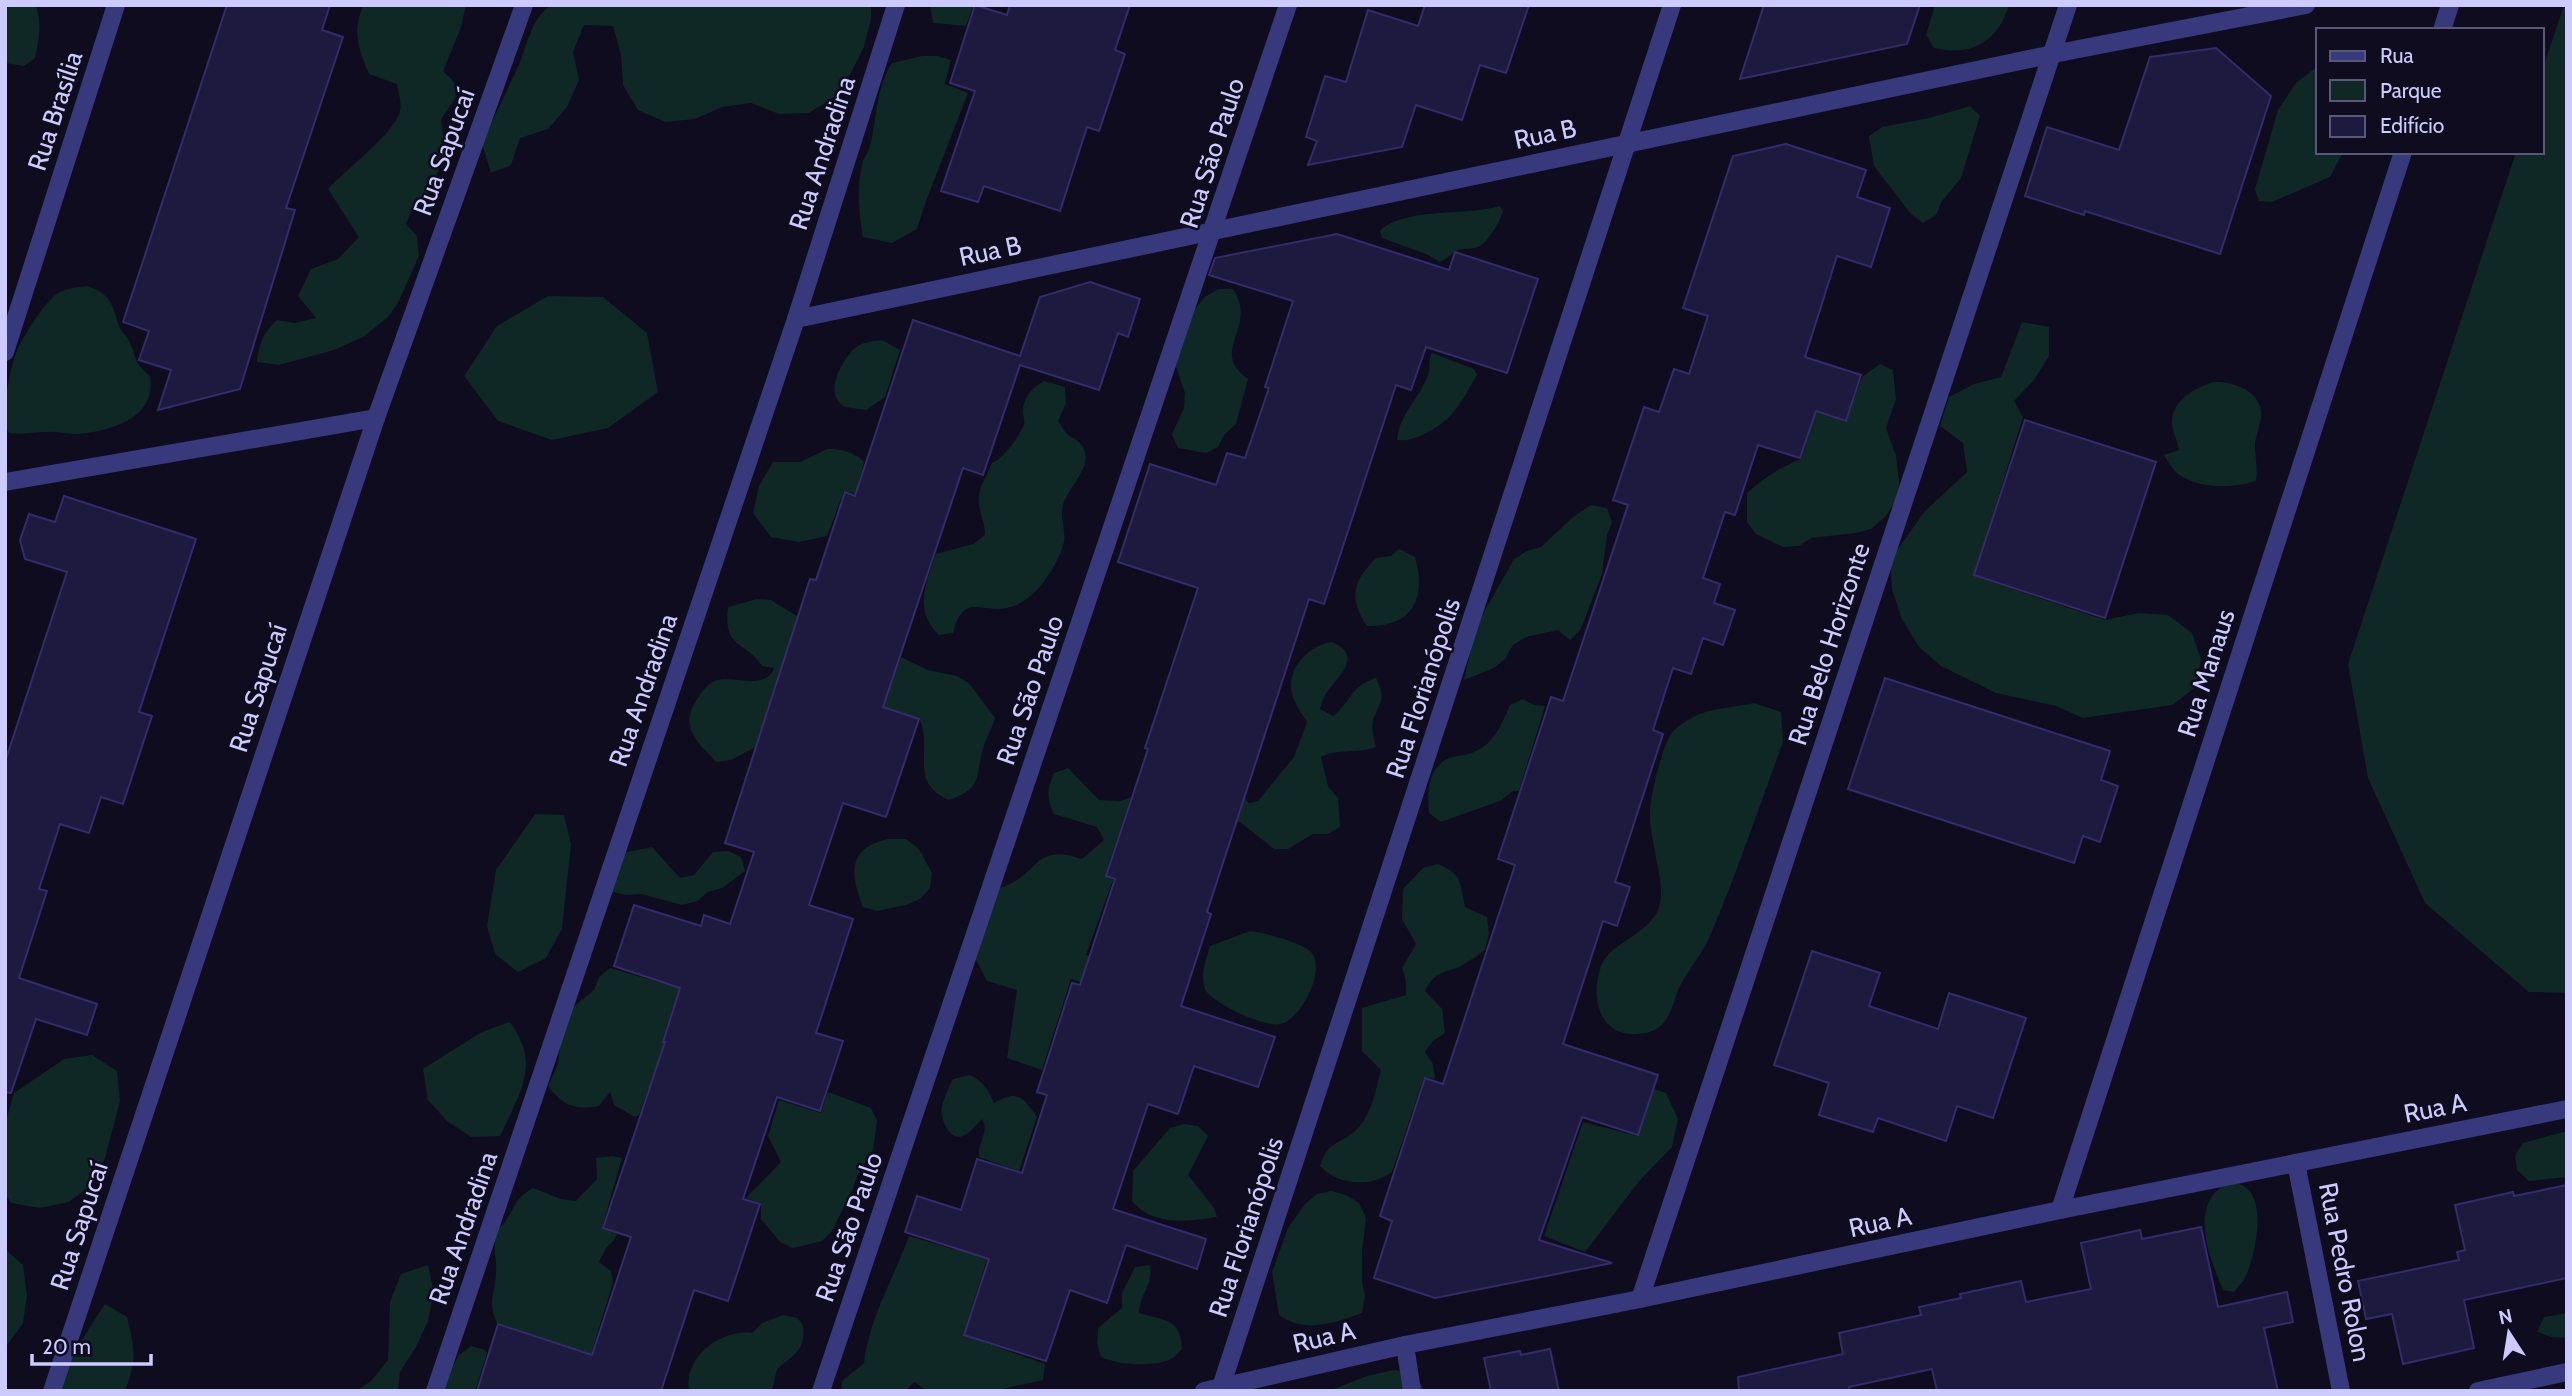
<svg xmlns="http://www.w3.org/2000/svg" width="2572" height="1396" viewBox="0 0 2572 1396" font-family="Cabin,sans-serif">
  <rect width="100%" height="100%" fill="#0e0c1e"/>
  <g fill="#0f2725">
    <path d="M5,5H36C42,23 39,40 35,58L24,66L5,63Z"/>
    <path d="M364,5H466L461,27L443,71L454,82L456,97L441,119L445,149L442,163L423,204L411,212L406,224L417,236L419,256L398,303L388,317L363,337L334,350L279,365L257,362C259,343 263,333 277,320L295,323L316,318L298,296L311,269L338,259L359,237L328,189C345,170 395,133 400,111C402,104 398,91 397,84L369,74C359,51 351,29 364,5Z"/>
    <path d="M552,5H871V19L864,47L851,73L834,97L809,113L779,114L751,103L722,107L695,119L665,122L638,110L623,85L621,55L613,26L584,25L573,52L579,80L567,107L548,129L520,138L511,165L491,173L482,144C494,116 508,90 520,62C528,43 532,16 552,5Z"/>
    <path d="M930,5H974L966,26L933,23Z"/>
    <path d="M1935,5H2009C1998,42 1971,57 1934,48L1926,35Z"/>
    <path d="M2564,5H2567V993L2529,992L2425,903L2368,778L2348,664L2516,152H2542V71Z"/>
    <path d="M922,56H937L951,60L945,84L968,93L926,201L917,229L892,243L863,237C859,213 856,185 863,161C865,156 869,151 870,146C877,118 876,87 892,63Z"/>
    <path d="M2318,66V152H2343L2330,177L2272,202L2259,201L2255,189L2278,110L2296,83Z"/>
    <path d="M1970,106L1980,116L1961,178L1942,201L1936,215L1923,223L1911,214L1874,166L1869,136L1882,127L1929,118Z"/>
    <path d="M1499,206L1503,210C1503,217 1488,242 1480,246C1473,250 1465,248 1458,250C1452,253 1447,259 1440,262L1426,254L1382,238L1380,231C1403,207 1469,216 1499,206Z"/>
    <path d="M87,286C111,294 112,304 119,326C121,332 125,334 128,339C138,357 131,360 150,376C157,417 114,430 80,434C69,435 58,431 47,432C34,432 22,435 9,433C0,418 10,365 18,348C25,334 46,299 60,292C68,288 78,287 87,286Z"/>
    <path d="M1218,289H1233C1259,329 1208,350 1248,379L1236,424L1225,434L1218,447L1206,453L1178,448L1172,434L1184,408L1185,393L1176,366L1177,351L1194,310L1205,297Z"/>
    <path d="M548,296L603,297L647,333L658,392L608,428L552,440L498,421L464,376L497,326Z"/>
    <path d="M2022,322L2049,327V356L2034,380L2014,401L2023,417L1974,576L2105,620L2139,613L2168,615L2192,633L2201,659L2196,687L2172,705L2083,718L2056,706L1996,693L1941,666L1919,647L1902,619L1892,589L1890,560L1925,511L1967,472L1963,443L1940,426L1949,397L1974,384L2001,377Z"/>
    <path d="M882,340L900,350L885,397L866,410C859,408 850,409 844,406C823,394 842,359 855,348C862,342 873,341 882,340Z"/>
    <path d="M1432,353L1474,369L1477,375C1469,388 1462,403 1452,414C1440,427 1414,443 1397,440C1399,414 1420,398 1428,375C1431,367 1428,360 1432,353Z"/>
    <path d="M1880,364L1893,370L1896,399L1886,428L1896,456L1900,489L1894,504L1885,517L1871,529L1856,533L1811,538L1799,546L1783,547L1756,534L1747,522V493C1763,478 1781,467 1801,459L1816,412L1846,422L1862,377Z"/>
    <path d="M1044,381L1065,387L1066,403L1058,421C1061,425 1064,431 1067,434C1071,438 1077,439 1080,443C1099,466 1064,488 1062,510C1061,521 1066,532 1064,542C1057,568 1034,603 1007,608C979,613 964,592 953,633L939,635C913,610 926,583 936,554L973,544L985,535C985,520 977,509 979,495C980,485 988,473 992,463C1001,461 1021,435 1024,424C1025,422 1023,415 1023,413C1022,399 1032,387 1044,381Z"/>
    <path d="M2214,382C2232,381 2258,390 2261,411C2262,423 2256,433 2255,444C2255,457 2258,468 2256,481C2236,488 2200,489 2181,476C2173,471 2169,463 2164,455L2179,450C2177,441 2172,431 2172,422C2172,400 2196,387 2214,382Z"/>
    <path d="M827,449C842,449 853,451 864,462L859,481L863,484L858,494L844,491L827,536L799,542L771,537L753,513L759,486L773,462H800Z"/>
    <path d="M1591,505L1607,508L1612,522L1607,535L1602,574L1581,629L1570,640L1558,630L1526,637L1513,645L1505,659L1494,668L1464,680L1473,639L1484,612L1514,559L1527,551L1541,547L1573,517Z"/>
    <path d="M1399,549L1415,557C1427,598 1413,627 1367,626C1348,598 1353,581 1376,558L1391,556Z"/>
    <path d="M757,599L771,600L797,616L787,651L890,685L901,657L928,670L957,676L969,683L995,718C992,729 986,738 983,749C975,778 983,788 949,800C907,782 934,749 919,718L782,673L756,747L731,760L716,762C701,745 681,730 693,706C698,697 705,686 714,681C733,674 765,692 774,668L762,666C745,639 723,651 728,607Z"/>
    <path d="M1332,642C1364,656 1339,675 1327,692C1323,697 1322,703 1320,709L1333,716C1353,700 1349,687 1376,678C1386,700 1381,699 1374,718C1370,727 1374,738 1376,747C1357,754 1339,748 1321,757L1328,786L1338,798L1340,827L1328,834H1313L1288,849H1274L1240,822L1226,818L1237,789L1249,803L1258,801L1294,757L1307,722C1301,712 1294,704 1292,693C1286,669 1309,645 1332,642Z"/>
    <path d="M1523,699L1534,705L1545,706L1519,791H1513L1500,801L1441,822L1429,813C1427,794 1427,770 1447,759C1456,755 1466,756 1474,752C1494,744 1502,724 1510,705Z"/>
    <path d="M1754,703L1781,712L1783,742C1759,807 1737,873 1710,936C1702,954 1689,969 1680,986C1673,1000 1673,1016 1658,1028C1651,1033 1641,1034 1633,1034C1594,1034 1590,986 1604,960C1614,943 1648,933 1658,910C1665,893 1658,870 1655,852C1653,841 1650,828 1650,816C1649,799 1663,741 1674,730C1680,725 1690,718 1697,715C1713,708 1736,707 1754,703Z"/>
    <path d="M1068,768L1099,800L1120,801L1131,797L1105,876L1113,880L1086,955L1132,970L1123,996L1071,979L1042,1070L1007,1058L1017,990L987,981L974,956L999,888C1038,878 1033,841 1082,859L1104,840L1097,827L1054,814C1046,798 1047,789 1054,773Z"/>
    <path d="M535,814L564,815L571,844L562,929L546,958L518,972L495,954L487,926L496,870Z"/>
    <path d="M888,839H906L919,849L932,873L930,888L920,899L906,905L877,911L863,907C850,874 847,848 888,839Z"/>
    <path d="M652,847L680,878L694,875L713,852L728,851L741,857L745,871L722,888L708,892L697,901L682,905L641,894L626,895L613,892L610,878L622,853Z"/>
    <path d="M1438,864C1463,874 1460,884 1465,907L1487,917L1489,933L1485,950C1477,956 1469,961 1461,966C1442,974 1435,971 1425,991L1442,1009L1445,1033L1433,1041L1425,1052L1433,1064L1435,1079L1424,1077L1392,1172C1371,1188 1337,1185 1320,1166C1328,1139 1342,1145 1358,1128C1372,1114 1376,1088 1381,1070L1362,1051V1008L1406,995V981L1402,968L1416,944L1402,919L1403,889L1423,868Z"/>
    <path d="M1250,931C1262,932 1303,943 1311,952C1327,969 1301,1019 1281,1024C1265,1028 1211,1003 1205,989C1200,974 1206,960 1210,946Z"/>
    <path d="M610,968L679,988L662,1042L727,1063L718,1091L655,1071L639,1115L635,1117L614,1105L610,1092L599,1106C576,1111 562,1105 548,1086L558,1064L561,1036L571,1009L594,990L599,977Z"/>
    <path d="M509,1022C515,1027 517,1033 521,1041C536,1073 513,1107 500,1136L471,1137L447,1121L428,1100L423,1069L480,1033Z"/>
    <path d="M92,1055L117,1071L120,1101L105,1158L93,1184L69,1202L40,1208L11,1203L5,1193V1124L14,1093L64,1059Z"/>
    <path d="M969,1075C982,1079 989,1091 994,1103C1018,1089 1023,1097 1037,1117L1019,1171L979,1157C977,1143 990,1132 982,1119C977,1124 971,1132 965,1135C950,1144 939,1117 942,1106C944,1098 949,1086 953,1079Z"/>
    <path d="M1654,1089L1666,1093L1678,1119L1672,1147L1640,1180L1585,1252L1544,1236L1583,1122L1638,1136Z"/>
    <path d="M828,1092L871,1108L877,1121L873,1150L857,1176L852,1191L832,1231L822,1241L793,1248L780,1242L761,1219V1203L746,1198L781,1162L768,1136L779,1100L821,1113Z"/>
    <path d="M1184,1124L1198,1126L1208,1136L1188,1175L1214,1208L1217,1217C1186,1222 1153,1226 1132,1201L1133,1171L1170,1128Z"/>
    <path d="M2567,1131V1177L2529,1181L2517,1170L2515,1155L2523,1143Z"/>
    <path d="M612,1156L622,1158L602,1228L617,1234L614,1240L606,1248L599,1262L611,1271L613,1282L591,1355L497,1323C487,1301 495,1294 496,1274C497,1261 493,1249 496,1235C497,1229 501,1227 505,1222C516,1206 513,1200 533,1188L561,1199L576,1201L597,1179L596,1158Z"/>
    <path d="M2225,1184C2230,1184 2237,1183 2242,1185C2267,1197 2256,1248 2249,1268C2246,1278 2240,1285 2234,1292L2223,1290C2210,1258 2188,1208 2225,1184Z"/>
    <path d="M1331,1191L1346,1195L1359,1203L1366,1218L1362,1252V1281L1365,1296L1362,1313C1335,1323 1304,1334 1279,1315L1272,1272L1288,1228L1305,1204L1317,1194Z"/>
    <path d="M1000,1219L963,1335L1045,1364L1043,1380L994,1391H927L914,1382L905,1391H841L842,1381L864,1363C869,1318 894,1278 909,1236L953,1249L962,1224Z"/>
    <path d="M5,1249L23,1265L27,1295L23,1323L5,1348Z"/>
    <path d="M428,1265L434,1293L428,1321L416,1347L400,1372L398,1391H356L371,1381L388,1360L390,1302L401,1274Z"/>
    <path d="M1150,1265C1153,1288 1140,1292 1139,1313C1163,1321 1181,1317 1182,1349C1178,1353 1174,1358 1169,1360C1150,1367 1119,1365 1101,1357L1097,1343L1098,1328L1122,1308V1293L1135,1267Z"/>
    <path d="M105,1304L127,1317C135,1347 137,1361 125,1391H60C68,1359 87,1331 105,1304Z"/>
    <path d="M2567,1313V1338L2551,1337L2537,1332L2544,1317Z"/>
    <path d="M783,1315L797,1318L802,1323C808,1349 794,1355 777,1369L772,1391H689C683,1357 721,1329 752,1333L762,1323Z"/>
    <path d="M471,1346L485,1350L487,1353L475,1391H439L459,1355Z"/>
    <path d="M1394,1370C1410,1372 1419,1375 1424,1391H1329L1367,1376Z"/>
  </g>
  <g fill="#1e193e" stroke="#342b6a" stroke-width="2">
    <path d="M227,5H330L322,30L343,37L286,208L295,210L240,389L158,410L171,370L139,360L149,331L123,322Z"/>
    <path d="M975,5L1007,15L1010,5H1130L1115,50L1125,54L1099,131L1087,127L1060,211L984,186L978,202L941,191L975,91L950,83Z"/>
    <path d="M1425,5H1529L1506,73L1480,65L1462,120L1416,105L1402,147L1308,165L1317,141L1306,137L1325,76L1346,82L1368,10L1418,26Z"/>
    <path d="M1764,5H1920L1907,44L1740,79Z"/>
    <path d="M2216,48L2271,96L2220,254L2085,211L2084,215L2025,196L2047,127L2119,150L2150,57Z"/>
    <path d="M1786,144L1866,170L1857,197L1890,208L1871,267L1837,256L1805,357L1861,375L1846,421L1816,411L1800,458L1758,445L1735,515L1725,512L1703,578L1720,584L1714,603L1735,610L1723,645L1703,638L1691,674L1673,668L1653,730L1663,734L1615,882L1630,887L1617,926L1603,921L1563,1044L1658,1075L1638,1135L1582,1117L1539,1240L1612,1263L1435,1298L1374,1278L1392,1221L1380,1216L1425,1078L1443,1084L1515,865L1498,859L1551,697L1563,701L1628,505L1613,500L1644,407L1659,412L1674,369L1689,374L1708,316L1683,308L1733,156Z"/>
    <path d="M1337,234L1449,270L1455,252L1538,279L1507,373L1426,347L1411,390L1396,385L1324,604L1309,599L1207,912L1211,914L1181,1006L1275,1037L1258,1087L1194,1066L1178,1114L1148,1104L1113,1209L1206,1239L1197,1269L1126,1245L1107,1303L1070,1290L1046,1361L964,1335L989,1259L905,1232L917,1196L961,1210L977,1159L1022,1173L1047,1095L1037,1092L1072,983L1080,985L1115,879L1106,876L1148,749L1145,748L1198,588L1118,562L1150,464L1216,485L1227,453L1245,458L1269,388L1265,387L1293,301L1209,275L1215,258Z"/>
    <path d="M1090,282L1140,299L1128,337L1118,333L1099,390L1020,365L983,475L963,468L883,707L919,719L886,817L843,803L809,905L853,919L816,1033L843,1041L820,1111L777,1097L743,1199L760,1204L728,1301L694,1290L661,1391H477L498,1324L592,1355L631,1237L603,1228L665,1042H663L680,988L614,966L634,905L701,926L704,915L730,924L754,852L725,843L810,579L816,580L845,492L855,496L913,320L1020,356L1040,297Z"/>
    <path d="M2025,420L2156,462L2105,618L1974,575Z"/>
    <path d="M64,496L196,539L139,712L152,716L123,804L101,797L89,833L60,824L39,889L47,891L19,978L97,1004L87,1035L36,1019L11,1093L5,1092V762L67,572L25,559L20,540L29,514L55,522Z"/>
    <path d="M1885,678L2110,751L2101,780L2118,786L2100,842L2083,836L2074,863L1848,789Z"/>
    <path d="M1812,951L1880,973L1869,1006L1938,1029L1949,993L2026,1018L1993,1118L1957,1106L1946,1141L1878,1118L1873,1132L1819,1115L1829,1083L1774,1065Z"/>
    <path d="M2567,1185V1278L2464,1300L2474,1348L2403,1364L2392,1314L2366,1319L2358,1281L2459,1260L2457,1252L2465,1250L2455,1205L2513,1192L2514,1196Z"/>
    <path d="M2201,1227L2218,1307L2287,1292L2293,1322L2264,1328L2278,1391H1937L1932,1369L1849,1387L1850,1391H1739L1738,1377L1843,1354L1839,1333L1921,1315L1919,1307L1961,1298L1960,1294L2021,1281L2026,1302L2091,1289L2081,1243L2140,1230L2142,1239Z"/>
    <path d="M1550,1349L1559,1391H1491L1484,1358L1520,1351L1521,1355Z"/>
  </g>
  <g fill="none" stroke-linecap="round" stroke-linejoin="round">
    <g stroke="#38397c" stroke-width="18">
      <path d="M2442,30L2450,5"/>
      <path d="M796,319L2053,54L2306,5"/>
      <path d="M5,352L116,5"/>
      <path d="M5,482L376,418"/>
      <path d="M2296,1163L2341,1391"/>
      <path d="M2060,1210L2403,152"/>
      <path d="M1640,1299L2068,5"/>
      <path d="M1405,1345L1412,1391"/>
      <path d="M1221,1387L1672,5"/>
      <path d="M52,1391L376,418L524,5"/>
      <path d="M435,1391L796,319L896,5"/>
      <path d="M821,1391L1288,5"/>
      <path d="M1204,1391L1405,1345L1640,1299L2060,1210L2567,1109"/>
      <path d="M2478,1391L2567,1372"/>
    </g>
  </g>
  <g text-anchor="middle" stroke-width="5" stroke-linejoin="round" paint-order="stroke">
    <g font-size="26" fill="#cdcafe" stroke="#0e0c1e">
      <text transform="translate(55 111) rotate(-72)" y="9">Rua Brasília</text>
      <text transform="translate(1545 134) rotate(-12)" y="9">Rua B</text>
      <text transform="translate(444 152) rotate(-70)" y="9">Rua Sapucaí</text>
      <text transform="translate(822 153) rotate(-72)" y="9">Rua Andradina</text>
      <text transform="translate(1212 153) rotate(-72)" y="9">Rua São Paulo</text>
      <text transform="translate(990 251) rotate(-12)" y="9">Rua B</text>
      <text transform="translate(1829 644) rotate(-72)" y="9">Rua Belo Horizonte</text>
      <text transform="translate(2206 673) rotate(-72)" y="9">Rua Manaus</text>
      <text transform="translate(258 688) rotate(-72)" y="9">Rua Sapucaí</text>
      <text transform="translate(1423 688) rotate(-72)" y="9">Rua Florianópolis</text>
      <text transform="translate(643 690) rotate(-71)" y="9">Rua Andradina</text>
      <text transform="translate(1030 690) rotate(-71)" y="9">Rua São Paulo</text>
      <text transform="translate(2435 1108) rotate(-11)" y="9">Rua A</text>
      <text transform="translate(1880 1222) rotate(-12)" y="9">Rua A</text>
      <text transform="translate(79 1226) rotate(-72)" y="9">Rua Sapucaí</text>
      <text transform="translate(849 1227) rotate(-71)" y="9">Rua São Paulo</text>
      <text transform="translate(1246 1227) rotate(-72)" y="9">Rua Florianópolis</text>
      <text transform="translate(463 1228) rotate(-71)" y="9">Rua Andradina</text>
      <text transform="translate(2345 1272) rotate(79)" y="9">Rua Pedro Rolon</text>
      <text transform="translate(1324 1337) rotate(-13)" y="9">Rua A</text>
    </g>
  </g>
  <rect width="2572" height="1396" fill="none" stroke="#cdcafe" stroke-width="14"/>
  <rect x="2316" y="28" width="228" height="126" fill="#0e0c1e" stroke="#5a5878" stroke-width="2"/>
  <rect x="2330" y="51" width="35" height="10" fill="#38397c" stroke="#5a5878" stroke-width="2"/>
  <text x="2380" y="63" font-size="21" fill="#cdcafe">Rua</text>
  <rect x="2330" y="80" width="35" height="21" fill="#0f2725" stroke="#5a5878" stroke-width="2"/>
  <text x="2380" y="98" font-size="21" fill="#cdcafe">Parque</text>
  <rect x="2330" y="116" width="35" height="21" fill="#1e193e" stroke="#5a5878" stroke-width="2"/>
  <text x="2380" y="133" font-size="21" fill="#cdcafe">Edifício</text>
  <g transform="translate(2509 1333) rotate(348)" stroke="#0e0c1e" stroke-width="5" paint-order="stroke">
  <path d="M0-5L12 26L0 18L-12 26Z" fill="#cdcafe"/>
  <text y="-10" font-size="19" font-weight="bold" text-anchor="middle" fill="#cdcafe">N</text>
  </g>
  <path d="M32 1354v10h119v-10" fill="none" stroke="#cdcafe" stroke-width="3.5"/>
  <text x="42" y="1354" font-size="21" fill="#cdcafe" stroke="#0e0c1e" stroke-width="5" paint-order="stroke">20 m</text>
</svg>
